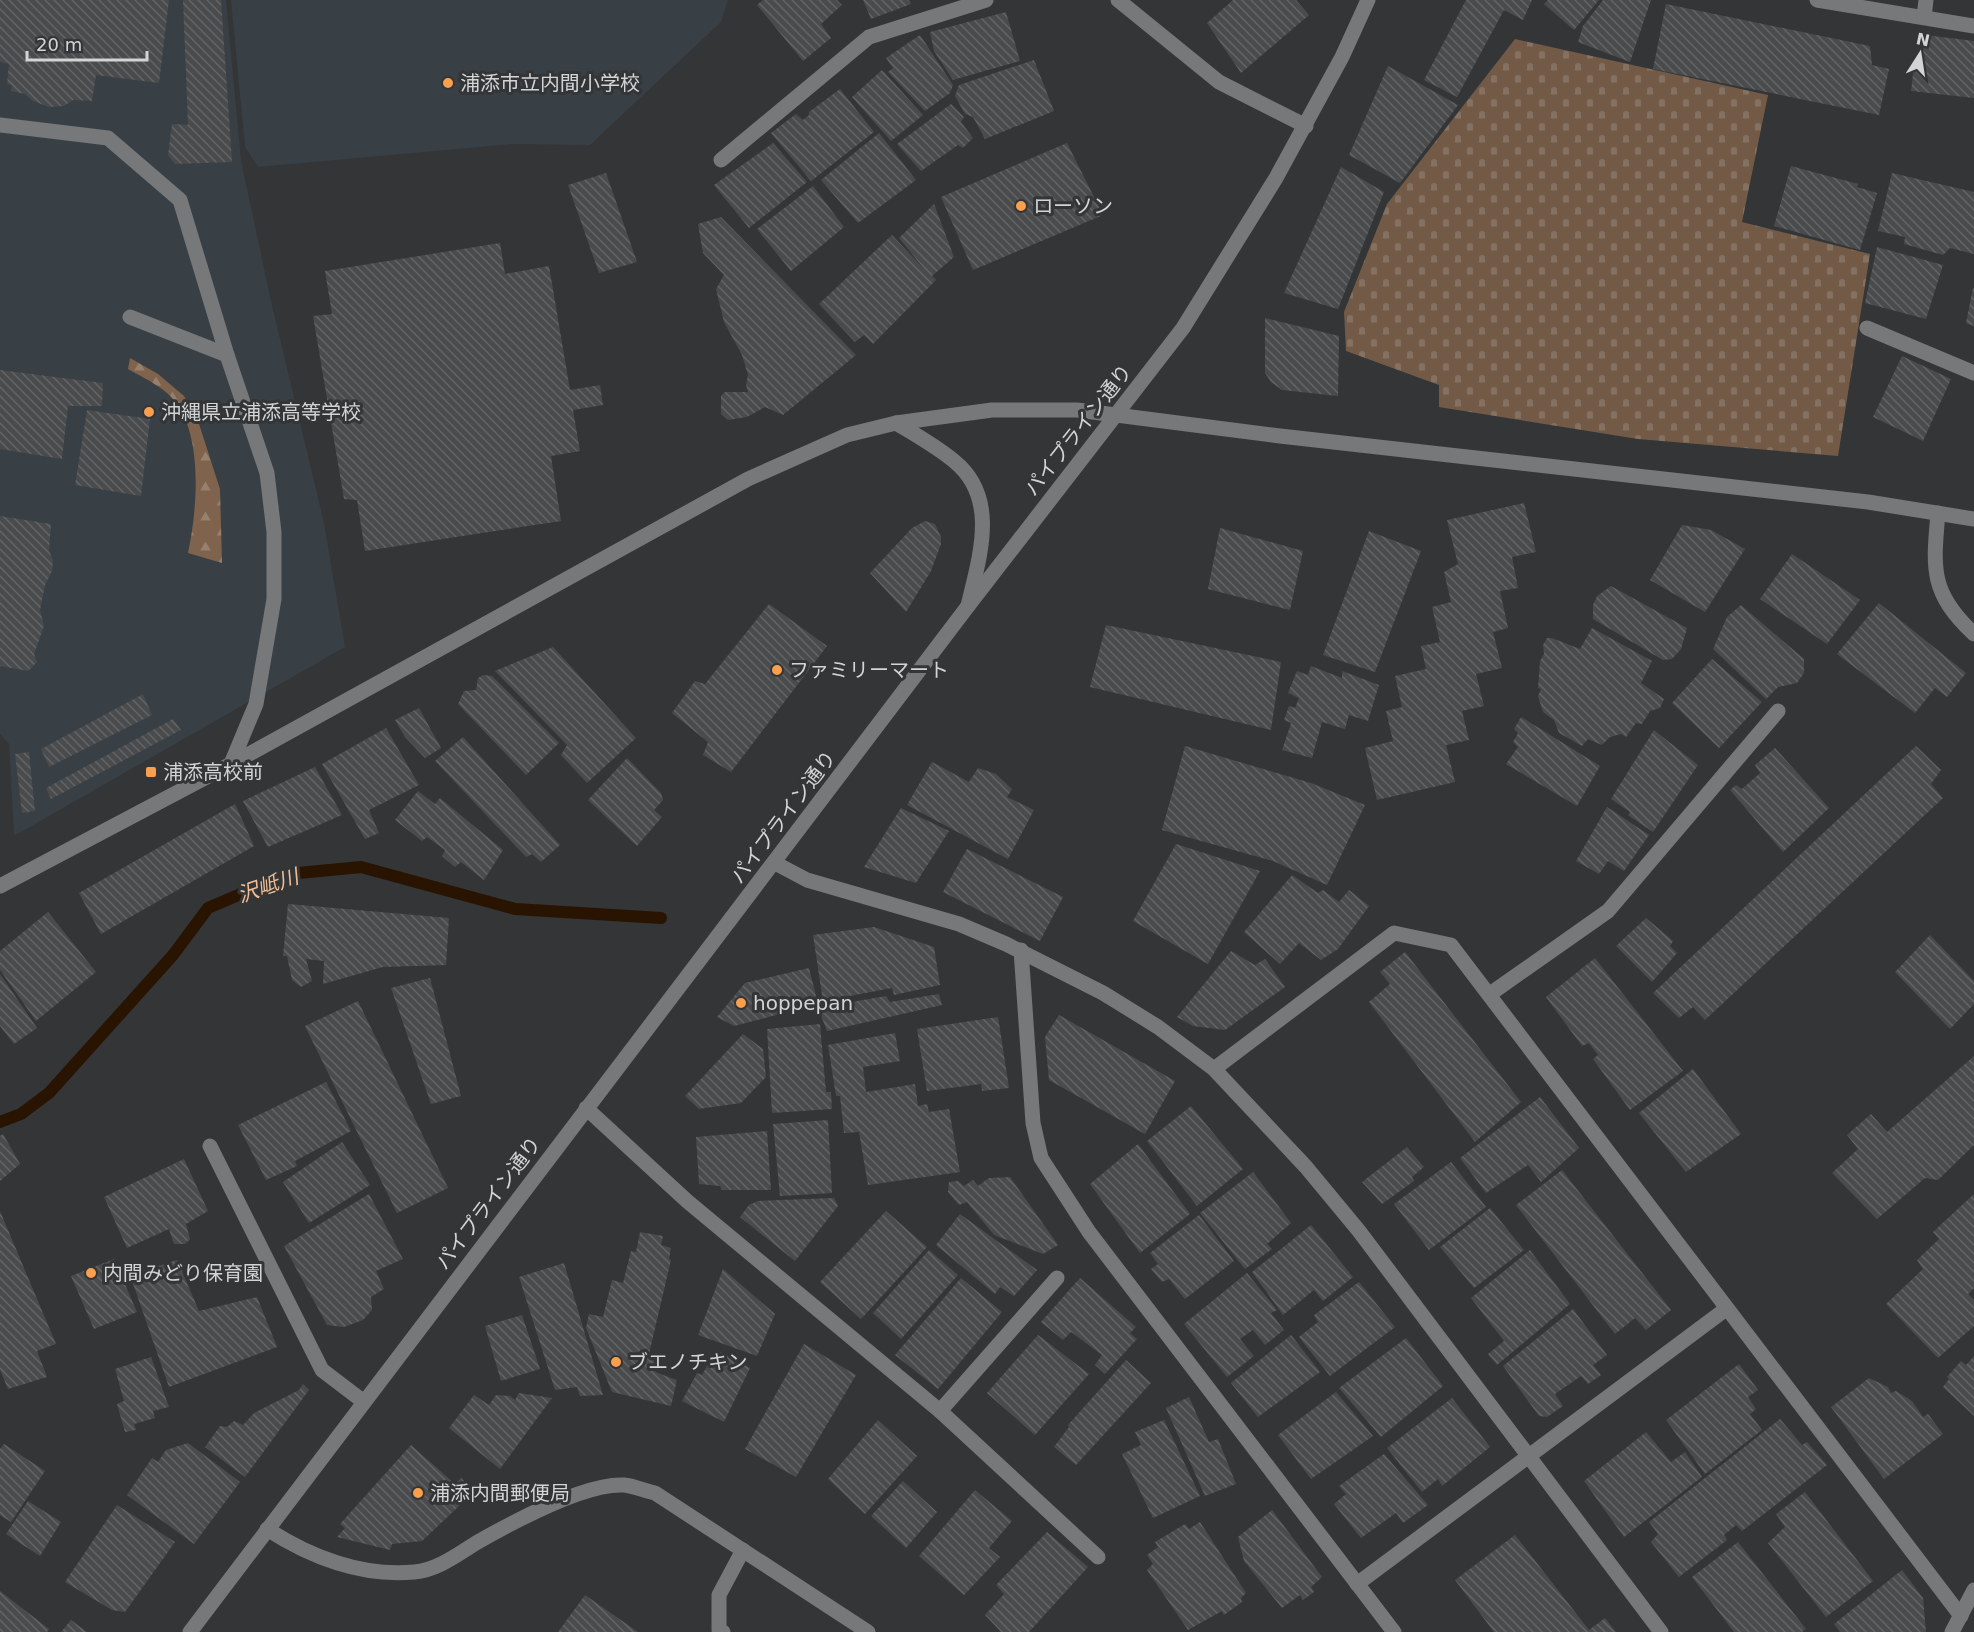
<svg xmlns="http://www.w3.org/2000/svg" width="1974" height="1632" viewBox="0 0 1974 1632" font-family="'DejaVu Sans','Noto Sans JP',sans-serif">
  <defs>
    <pattern id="forest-firs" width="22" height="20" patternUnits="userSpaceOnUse" patternTransform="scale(1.5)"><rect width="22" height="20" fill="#7f634d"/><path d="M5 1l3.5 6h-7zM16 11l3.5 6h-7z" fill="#96806e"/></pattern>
    <pattern id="cemetery-stones" width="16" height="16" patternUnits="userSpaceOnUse" patternTransform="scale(1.5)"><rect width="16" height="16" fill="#725a47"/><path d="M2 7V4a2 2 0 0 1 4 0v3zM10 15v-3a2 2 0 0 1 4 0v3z" fill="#857161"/></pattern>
    <pattern id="building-back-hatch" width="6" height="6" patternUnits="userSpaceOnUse" patternTransform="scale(1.5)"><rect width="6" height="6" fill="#494b4d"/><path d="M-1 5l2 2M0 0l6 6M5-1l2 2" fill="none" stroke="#626466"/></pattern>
  </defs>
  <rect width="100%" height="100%" fill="#333537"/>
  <g fill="#383f45">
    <path d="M0,0H226L241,160L271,301L324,523L345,647L14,836L9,744L0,734Z"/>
    <path d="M231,0H728L721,22L590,145L513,144L258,167L245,147Z"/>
  </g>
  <path fill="url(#forest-firs)" d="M130,358L158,374L184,396L199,424L220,489L222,563L188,553C197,511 203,441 177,404C166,388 144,378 128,369Z"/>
  <path fill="url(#cemetery-stones)" d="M1515,39L1768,95L1742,222L1870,254L1838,456L1638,439L1439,407V385L1346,351L1344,312L1387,204Z"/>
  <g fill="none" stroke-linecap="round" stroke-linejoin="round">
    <path stroke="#291301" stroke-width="12" d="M0,1122L21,1114L49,1093L173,955L208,908L288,874L361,867L515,909L661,918"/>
  </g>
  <g fill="url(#building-back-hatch)">
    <path d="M0,0H169L159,83L96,75L92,101L73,100L64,106L49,107L33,101L25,94L11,91L12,85L7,84L9,64L0,62Z"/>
    <path d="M183,0H221L232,162L175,164L168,155L172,124L188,125Z"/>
    <path d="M763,0H837L842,5L821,24L831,38L803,61L757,5Z"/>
    <path d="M863,0H909L911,4L871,19Z"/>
    <path d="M1233,0H1296L1309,15L1241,73L1207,23Z"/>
    <path d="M1466,0H1532L1523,20L1504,10L1457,97L1424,80Z"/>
    <path d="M1548,0H1599L1574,30L1544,4Z"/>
    <path d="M1603,0H1651L1630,62L1578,42L1583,26Z"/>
    <path d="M1666,4L1870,46L1872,65L1889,69L1879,115L1653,69Z"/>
    <path d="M1006,12L1020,61L953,80L934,51L930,32Z"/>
    <path d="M920,35L953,85L950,93L925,111L888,72L893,68L886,58Z"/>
    <path d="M1925,35L1974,41V98L1911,91L1915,57L1922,56Z"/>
    <path d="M1034,60L1054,111L985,139L973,117L965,114L955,96L959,85Z"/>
    <path d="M1388,66L1458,105L1400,183L1349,155Z"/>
    <path d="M882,70L923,115L891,141L852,97Z"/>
    <path d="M840,89L874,132L811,181L771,133L796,114L803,120L809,115V112Z"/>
    <path d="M951,104L964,117L961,122L973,138L963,148L958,145L921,171L897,144Z"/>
    <path d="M879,133L916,180L858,223L821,180Z"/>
    <path d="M773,143L807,182L749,228L714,185Z"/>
    <path d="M1067,143L1103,215L973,270L941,197Z"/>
    <path d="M1791,166L1858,184L1857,187L1877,193L1860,250L1774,226Z"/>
    <path d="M1341,167L1384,192L1338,309L1284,293Z"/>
    <path d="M606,173L637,262L599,273L568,185Z"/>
    <path d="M1892,173L1974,192V254L1950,248L1943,255L1904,244L1905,237L1878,231Z"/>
    <path d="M813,186L844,227L791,271L757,229Z"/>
    <path d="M934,204L954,257L932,276L936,280L873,344L864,335L855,342L819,304L892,235L925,270L899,238Z"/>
    <path d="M721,217L856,355L783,415L765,407L747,417L728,420L721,414V396L725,392H748L746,385L748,375L742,355L724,322L716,289L724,275L703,253L698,224Z"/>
    <path d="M500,243L505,274L549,266L570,390L600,385L603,405L573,410L580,451L551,456L561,521L365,551L357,500L344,499L313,316L332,314L325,271Z"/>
    <path d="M1877,247L1943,265L1926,319L1865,303Z"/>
    <path d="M1973,288H1974V326L1966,323Z"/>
    <path d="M1265,318L1339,336L1338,396L1282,390L1271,382L1265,373Z"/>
    <path d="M1902,356L1951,379L1923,441L1873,417Z"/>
    <path d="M0,370L103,383L102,406H68L62,459L0,449Z"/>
    <path d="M87,410L150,419L141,496L75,485Z"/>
    <path d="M1524,503L1536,552L1512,557L1518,588L1500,591L1508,628L1493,632L1502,668L1476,674L1484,706L1462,711L1469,740L1446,745L1455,782L1377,800L1365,748L1393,741L1386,711L1402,707L1395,676L1426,669L1421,646L1440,642L1432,607L1451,602L1444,572L1458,564L1447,520Z"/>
    <path d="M0,516L51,524L49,551L53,560L52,571L45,585L40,610L44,626L34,654L37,662L28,671L0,666Z"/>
    <path d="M925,521L935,524L941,537V544L931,571L906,612L870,573L912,528Z"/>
    <path d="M1682,525L1711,530L1745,549L1705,612L1650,580Z"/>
    <path d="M1220,528L1303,551L1290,610L1208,589Z"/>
    <path d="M1369,531L1421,551L1375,672L1323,655Z"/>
    <path d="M1792,554L1860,600L1827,644L1760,599Z"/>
    <path d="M1611,586L1687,628L1681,649L1672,659L1663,660L1593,619V605L1597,596Z"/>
    <path d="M1879,603L1966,673L1947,697L1935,688L1915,713L1837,654Z"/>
    <path d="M769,604L827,646L731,772L703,755L708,742L672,713L695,681L705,684Z"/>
    <path d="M1741,605L1804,659V673L1797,683L1778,687L1766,699L1713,649L1727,617Z"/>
    <path d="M1106,625L1281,662L1271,730L1090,687Z"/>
    <path d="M1592,628L1652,661L1641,683L1664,699L1660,708L1650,711L1642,724L1636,723L1626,737L1621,734L1610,737L1602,745L1588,739L1582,746L1559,733L1554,720L1543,712L1538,696L1541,689L1538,688L1540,661L1544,654L1543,645L1547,638H1552L1580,649Z"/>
    <path d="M553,647L636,738L587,783L561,755L567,745L495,671Z"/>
    <path d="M1712,659L1762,702L1719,748L1672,703Z"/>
    <path d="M1311,666L1342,678V671L1379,685L1368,721L1349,715L1345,729L1322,722L1312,758L1282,750L1291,723L1284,720L1289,706L1295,708L1299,698L1288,693L1297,671L1308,675Z"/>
    <path d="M483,675L492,676L559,743L526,775L458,704L464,691L476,690L478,678Z"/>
    <path d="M143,694L152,715L49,767L41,749Z"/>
    <path d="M419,708L441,748L425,758L405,737L395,720Z"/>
    <path d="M1521,717L1600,766L1577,806L1506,764L1518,747L1513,742L1518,733L1514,729Z"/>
    <path d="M173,719L181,730L51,799L46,788Z"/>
    <path d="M386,728L419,785L369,810L379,833L365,839L322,764Z"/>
    <path d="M1654,730L1698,765L1653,832L1628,815L1630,812L1611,799Z"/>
    <path d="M463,737L560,845L541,862L532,854L526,857L435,761Z"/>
    <path d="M1185,746L1311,783L1365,805L1327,885L1273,861L1162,830Z"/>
    <path d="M1916,746L1941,770L1931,784L1943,798L1705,1020L1693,1007L1679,1018L1653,993Z"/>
    <path d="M1775,748L1829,808L1783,852L1730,790L1736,785L1742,789L1760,773L1755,765Z"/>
    <path d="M29,752L35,811L22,813L15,754Z"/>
    <path d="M627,758L661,793L663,800L654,810L662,817L637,846L588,800Z"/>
    <path d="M932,762L969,782L978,768L996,774L1012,789L1007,797L1034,810L1008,859L907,805Z"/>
    <path d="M315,767L342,815L268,847L243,801Z"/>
    <path d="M418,791L435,804L440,798L503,850L484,880L461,862L455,867L442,856L445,850L427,837L422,841L395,820Z"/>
    <path d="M235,804L254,846L101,934L79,893Z"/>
    <path d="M1607,807L1649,835L1624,871L1608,861L1599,874L1576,861Z"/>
    <path d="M901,808L949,831L916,883L864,867Z"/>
    <path d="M1176,844L1260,871L1208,964L1133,921Z"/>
    <path d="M967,849L1063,897L1040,941L943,892Z"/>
    <path d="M1292,875L1318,893L1323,890L1339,902L1349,890L1369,906L1338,949L1321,960L1299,943L1280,964L1244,932Z"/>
    <path d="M288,904L449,918L446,965L383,967L323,984L324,961L306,959L312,981L301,987L292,980L287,956H283Z"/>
    <path d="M48,912L96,972L36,1021L0,970V951Z"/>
    <path d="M1646,918L1673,941L1670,946L1677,953L1652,982L1616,946Z"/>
    <path d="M874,927L934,947L940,985L894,995L892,988L823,1001L813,935Z"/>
    <path d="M1930,935L1974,981V1004L1950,1029L1895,972Z"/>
    <path d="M1231,951L1255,965L1265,959L1285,987L1225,1030L1193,1026L1177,1017Z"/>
    <path d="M1405,952L1521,1102L1475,1142L1369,1002L1390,984L1380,972Z"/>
    <path d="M1595,958L1683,1071L1630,1110L1593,1059L1598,1055L1589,1043L1582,1046L1546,997Z"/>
    <path d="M809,968L818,1004L734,1026L717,1017L745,983Z"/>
    <path d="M0,974L37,1028L14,1044L0,1026Z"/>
    <path d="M430,978L461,1096L431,1104L391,988Z"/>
    <path d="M939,994L942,1005L827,1031L818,1008L886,996L890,1002Z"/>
    <path d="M358,1001L448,1188L397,1213L305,1026Z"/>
    <path d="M1059,1015L1175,1081L1145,1134L1049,1080L1045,1037Z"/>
    <path d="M998,1017L1009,1088L982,1091L981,1084L927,1091L917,1029Z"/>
    <path d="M820,1024L826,1092H831L832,1109L772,1113L767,1029Z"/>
    <path d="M895,1033L900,1061L863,1067L866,1092L915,1084L918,1106L927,1104L929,1112L949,1109L960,1172L868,1185L859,1132L844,1133L840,1096H836L828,1045Z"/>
    <path d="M743,1034L763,1049L766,1077L741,1103L699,1109L685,1096Z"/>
    <path d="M1974,1056V1145L1938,1180L1925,1178L1877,1219L1832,1173L1858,1149L1847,1135L1871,1114L1887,1132Z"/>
    <path d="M1693,1069L1741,1134L1686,1172L1639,1113Z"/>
    <path d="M326,1082L351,1131L295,1161L297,1166L266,1180L238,1125Z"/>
    <path d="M1540,1097L1579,1148L1541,1182L1528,1165L1486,1193L1460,1158Z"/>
    <path d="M1191,1106L1243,1169L1197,1206L1147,1141Z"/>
    <path d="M828,1120L832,1193L780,1196L773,1124Z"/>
    <path d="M767,1131L771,1190H722L720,1186L699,1184L696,1137Z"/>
    <path d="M3,1134L20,1164L0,1181V1136Z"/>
    <path d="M342,1142L370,1185L309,1223L283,1182Z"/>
    <path d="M1138,1144L1190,1214L1140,1253L1090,1184Z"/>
    <path d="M1407,1147L1424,1167L1412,1177L1414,1181L1382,1204L1362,1182Z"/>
    <path d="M184,1159L208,1211L186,1224L190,1239L185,1244H174L169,1229L127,1248L104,1197Z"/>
    <path d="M1451,1162L1486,1207L1429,1250L1394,1204Z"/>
    <path d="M1562,1170L1671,1310L1646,1330L1635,1318L1615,1334L1516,1205Z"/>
    <path d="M1253,1172L1291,1223L1267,1244L1272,1249L1245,1269L1200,1213Z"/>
    <path d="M1010,1177L1058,1245L1043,1254L994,1235L967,1202L959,1205L948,1192L949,1182L958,1181L964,1186L973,1180L978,1186L989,1178Z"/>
    <path d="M369,1194L403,1259L376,1271L384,1289L371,1297L372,1310L363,1320L344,1327L327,1325L284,1246Z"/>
    <path d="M1974,1194V1288L1968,1294L1974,1300V1326L1938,1358L1886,1304L1923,1269L1917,1260L1939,1239L1933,1232Z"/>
    <path d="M834,1198L838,1206L795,1261L740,1217L749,1205L758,1201Z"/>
    <path d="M1490,1208L1524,1250L1474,1288L1440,1247Z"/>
    <path d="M0,1211L56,1344L37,1351L47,1377L8,1389L0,1370Z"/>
    <path d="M886,1211L927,1247L861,1319L820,1282Z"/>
    <path d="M960,1214L1037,1270L1014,1296L1000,1287L995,1294L936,1245Z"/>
    <path d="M1199,1215L1234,1261L1185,1299L1169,1279L1162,1282L1151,1269L1158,1264L1150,1253Z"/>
    <path d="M1311,1225L1353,1277L1323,1301L1314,1290L1283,1315L1252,1272Z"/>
    <path d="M640,1232L663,1236L661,1245L671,1248L669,1259L671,1260L649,1354L659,1358L655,1372L677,1380L671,1406L612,1392L586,1328L589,1314L603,1317L612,1280L623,1283L631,1251L636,1252Z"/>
    <path d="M929,1250L958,1275L901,1339L873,1313Z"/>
    <path d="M1530,1250L1570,1304L1497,1365L1488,1354L1504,1341L1471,1298Z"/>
    <path d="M114,1259L137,1312L94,1329L71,1276Z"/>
    <path d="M177,1260L199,1311L257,1297L277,1347L169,1387L130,1275Z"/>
    <path d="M564,1263L603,1395L580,1396L577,1387L555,1390L519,1277Z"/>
    <path d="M723,1269L775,1314L757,1356L698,1335Z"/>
    <path d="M1247,1273L1277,1310L1271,1313L1284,1330L1265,1345L1253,1330L1240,1339L1254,1356L1227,1377L1184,1324Z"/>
    <path d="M961,1278L1002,1312L938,1389L895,1355Z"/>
    <path d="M1080,1278L1136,1327L1130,1333L1137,1339L1105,1374L1095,1365L1102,1355L1071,1332L1063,1340L1041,1322Z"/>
    <path d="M1359,1282L1395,1327L1330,1376L1299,1337L1318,1322L1314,1315Z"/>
    <path d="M1573,1309L1607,1355L1593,1365L1601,1375L1588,1384L1581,1376L1555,1394L1563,1406L1547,1417L1539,1416L1503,1366Z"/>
    <path d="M522,1315L540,1369L501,1381L485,1326Z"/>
    <path d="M1038,1335L1089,1374L1035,1435L987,1393Z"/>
    <path d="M1291,1335L1320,1372L1258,1417L1231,1383Z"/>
    <path d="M1406,1338L1443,1386L1381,1437L1339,1388Z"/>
    <path d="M804,1344L856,1375L796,1477L745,1449Z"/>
    <path d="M716,1350L750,1368L724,1422L682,1401L697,1373L702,1375Z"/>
    <path d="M1974,1356V1416L1943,1387L1949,1379L1947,1377L1961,1361L1966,1365Z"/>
    <path d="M151,1357L169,1407L153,1411L155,1418L134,1424L136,1430L125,1432L117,1404L124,1401L115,1369Z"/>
    <path d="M1126,1360L1151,1383L1076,1465L1054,1447L1069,1427L1068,1425Z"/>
    <path d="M1739,1364L1758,1390L1748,1397L1756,1409L1750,1414L1762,1430L1705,1474L1666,1420Z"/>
    <path d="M1869,1378L1888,1387L1891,1393L1896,1391L1912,1401L1923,1417L1928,1414L1943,1434L1884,1479L1831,1407Z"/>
    <path d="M303,1384L309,1390L245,1477L205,1447L220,1426L227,1427L234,1421L243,1425L254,1413L299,1390Z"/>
    <path d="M1336,1392L1373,1436L1311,1479L1278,1435Z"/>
    <path d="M519,1393L552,1398L500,1469L449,1428L474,1395L489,1405L496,1395L510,1396L515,1400Z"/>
    <path d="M1189,1397L1209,1442L1218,1439L1236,1484L1205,1496L1166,1408Z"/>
    <path d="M1452,1398L1490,1447L1442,1486L1438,1479L1422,1492L1387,1448Z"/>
    <path d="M1780,1419L1802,1445L1807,1442L1827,1465L1742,1531L1736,1525L1724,1535L1727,1540L1679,1577L1651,1542L1658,1534L1649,1522Z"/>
    <path d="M878,1420L917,1456L865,1514L828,1479Z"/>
    <path d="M1164,1420L1200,1496L1153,1518L1122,1454L1141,1445L1135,1432Z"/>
    <path d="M1646,1432L1671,1462L1685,1452L1702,1477L1624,1537L1584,1481Z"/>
    <path d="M188,1443L240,1482L194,1544L127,1495L152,1458L158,1462L166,1450Z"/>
    <path d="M4,1444L45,1471L11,1522L0,1515V1449Z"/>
    <path d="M411,1445L455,1484L461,1478L475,1491L422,1541L392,1544L390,1550L337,1537L345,1528L340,1524Z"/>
    <path d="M1384,1454L1428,1505L1403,1523L1396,1513L1361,1538L1334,1504L1346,1494L1339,1486Z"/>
    <path d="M903,1481L937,1512L906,1548L871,1516Z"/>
    <path d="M975,1490L1012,1521L989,1548L1000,1557L964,1595L919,1556Z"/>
    <path d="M1805,1492L1873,1581L1826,1617L1768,1543L1785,1527L1776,1514Z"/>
    <path d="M28,1501L61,1522L40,1556L6,1534Z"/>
    <path d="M117,1505L175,1542L125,1612L112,1610L65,1582Z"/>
    <path d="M1272,1510L1322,1577L1311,1587L1314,1592L1303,1600L1300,1595L1282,1608L1244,1561L1238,1537Z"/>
    <path d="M1200,1522L1246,1593L1241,1598L1242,1602L1224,1615L1222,1611L1188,1630L1147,1570L1153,1564L1147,1555L1158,1547L1155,1542L1185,1524L1189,1529Z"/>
    <path d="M1047,1532L1088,1567L1029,1632H1001L985,1615L1004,1594L996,1585Z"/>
    <path d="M1515,1535L1589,1630L1605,1618L1616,1632H1494L1455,1580Z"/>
    <path d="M1738,1542L1806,1629L1802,1632H1734L1692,1577Z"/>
    <path d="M1902,1570L1923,1598L1926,1632H1840L1834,1624Z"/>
    <path d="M0,1591L49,1629L47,1632H0Z"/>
    <path d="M585,1595L638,1632H558Z"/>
    <path d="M71,1620L87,1632H61Z"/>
  </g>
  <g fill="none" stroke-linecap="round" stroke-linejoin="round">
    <g stroke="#76787a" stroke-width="15">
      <path d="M0,125L108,138L180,200L227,355"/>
      <path d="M130,317L227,355L267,473L274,532V599L256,704L231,764"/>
      <path d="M723,1632L719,1630V1595L743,1550"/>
    </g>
    <g stroke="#76787a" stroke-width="15">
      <path d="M1118,0L1219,82L1306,126"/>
      <path d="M1817,0L1974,26"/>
      <path d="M1924,17L1926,0"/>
      <path d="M721,160L869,37L986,0"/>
      <path d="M1867,328L1974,373"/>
      <path d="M1938,513C1933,569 1930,593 1974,634"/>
      <path d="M775,863L807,880L959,924L1006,944L1103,993L1158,1027L1214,1069L1306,1167L1359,1231L1661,1632"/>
      <path d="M1021,950L1033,1123L1041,1158L1089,1232L1394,1632"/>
      <path d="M1490,994L1608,911L1778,711"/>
      <path d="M1214,1069L1394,933L1451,945L1961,1616"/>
      <path d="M586,1108L687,1201L940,1411L1098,1557"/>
      <path d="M210,1146L322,1370L364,1402"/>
      <path d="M940,1411L1057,1278"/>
      <path d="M267,1529C310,1557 362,1577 414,1572C437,1570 457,1555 476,1543C511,1523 584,1483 624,1485C634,1486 646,1491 655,1493L868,1632"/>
      <path d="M1357,1584L1726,1309"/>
      <path d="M1952,1632L1974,1590"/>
    </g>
    <g stroke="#76787a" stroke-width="15">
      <path d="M896,423C916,435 936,446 954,461C1000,498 979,558 968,606"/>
      <path d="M0,886L231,764L748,479L847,435L896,423L992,410H1077L1280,436L1868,502L1974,519"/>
    </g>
    <path stroke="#76787a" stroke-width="15" d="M190,1632L968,606L1183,328L1276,178L1342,57L1368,0"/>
  </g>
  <g fill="#fa9f4e" stroke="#333537" stroke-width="2">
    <circle cx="448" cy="83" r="6"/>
    <circle cx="1021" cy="206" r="6"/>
    <circle cx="149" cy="412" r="6"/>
    <circle cx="777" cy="670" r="6"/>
    <rect x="145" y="766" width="12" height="12" rx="3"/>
    <circle cx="741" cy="1003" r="6"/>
    <circle cx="91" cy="1273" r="6"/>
    <circle cx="616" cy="1362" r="6"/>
    <circle cx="418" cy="1493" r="6"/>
  </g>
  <g text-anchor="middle" stroke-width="6" stroke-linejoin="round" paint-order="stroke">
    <g font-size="20" fill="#d2d4d5" stroke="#333537" text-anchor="start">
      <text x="460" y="90">浦添市立内間小学校</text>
      <text x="1033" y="213">ローソン</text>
      <text x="161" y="419">沖縄県立浦添高等学校</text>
      <text x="789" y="677">ファミリーマート</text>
      <text x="163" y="779">浦添高校前</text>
      <text x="753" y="1010">hoppepan</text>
      <text x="103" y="1280">内間みどり保育園</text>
      <text x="628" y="1369">ブエノチキン</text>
      <text x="430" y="1500">浦添内間郵便局</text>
    </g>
    <g font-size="20" fill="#d2d4d5" stroke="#333537">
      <text transform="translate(1078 430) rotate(-52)" y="7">パイプライン通り</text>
      <text transform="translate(783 817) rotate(-53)" y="7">パイプライン通り</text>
      <text transform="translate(488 1203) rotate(-53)" y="7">パイプライン通り</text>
    </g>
    <g font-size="21" font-style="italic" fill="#f0bd95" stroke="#333537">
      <text transform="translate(268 886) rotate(-19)" y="7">沢岻川</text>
    </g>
  </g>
  <g transform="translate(1920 54) rotate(12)" stroke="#333537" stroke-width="4.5" paint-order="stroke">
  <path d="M0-4.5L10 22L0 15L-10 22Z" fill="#d2d4d5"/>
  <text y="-9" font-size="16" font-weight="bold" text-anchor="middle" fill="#d2d4d5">N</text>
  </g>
  <path d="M27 51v9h120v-9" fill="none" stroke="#d2d4d5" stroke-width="3"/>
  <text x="36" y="51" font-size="18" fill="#d2d4d5" stroke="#333537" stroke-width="4.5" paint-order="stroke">20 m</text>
</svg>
